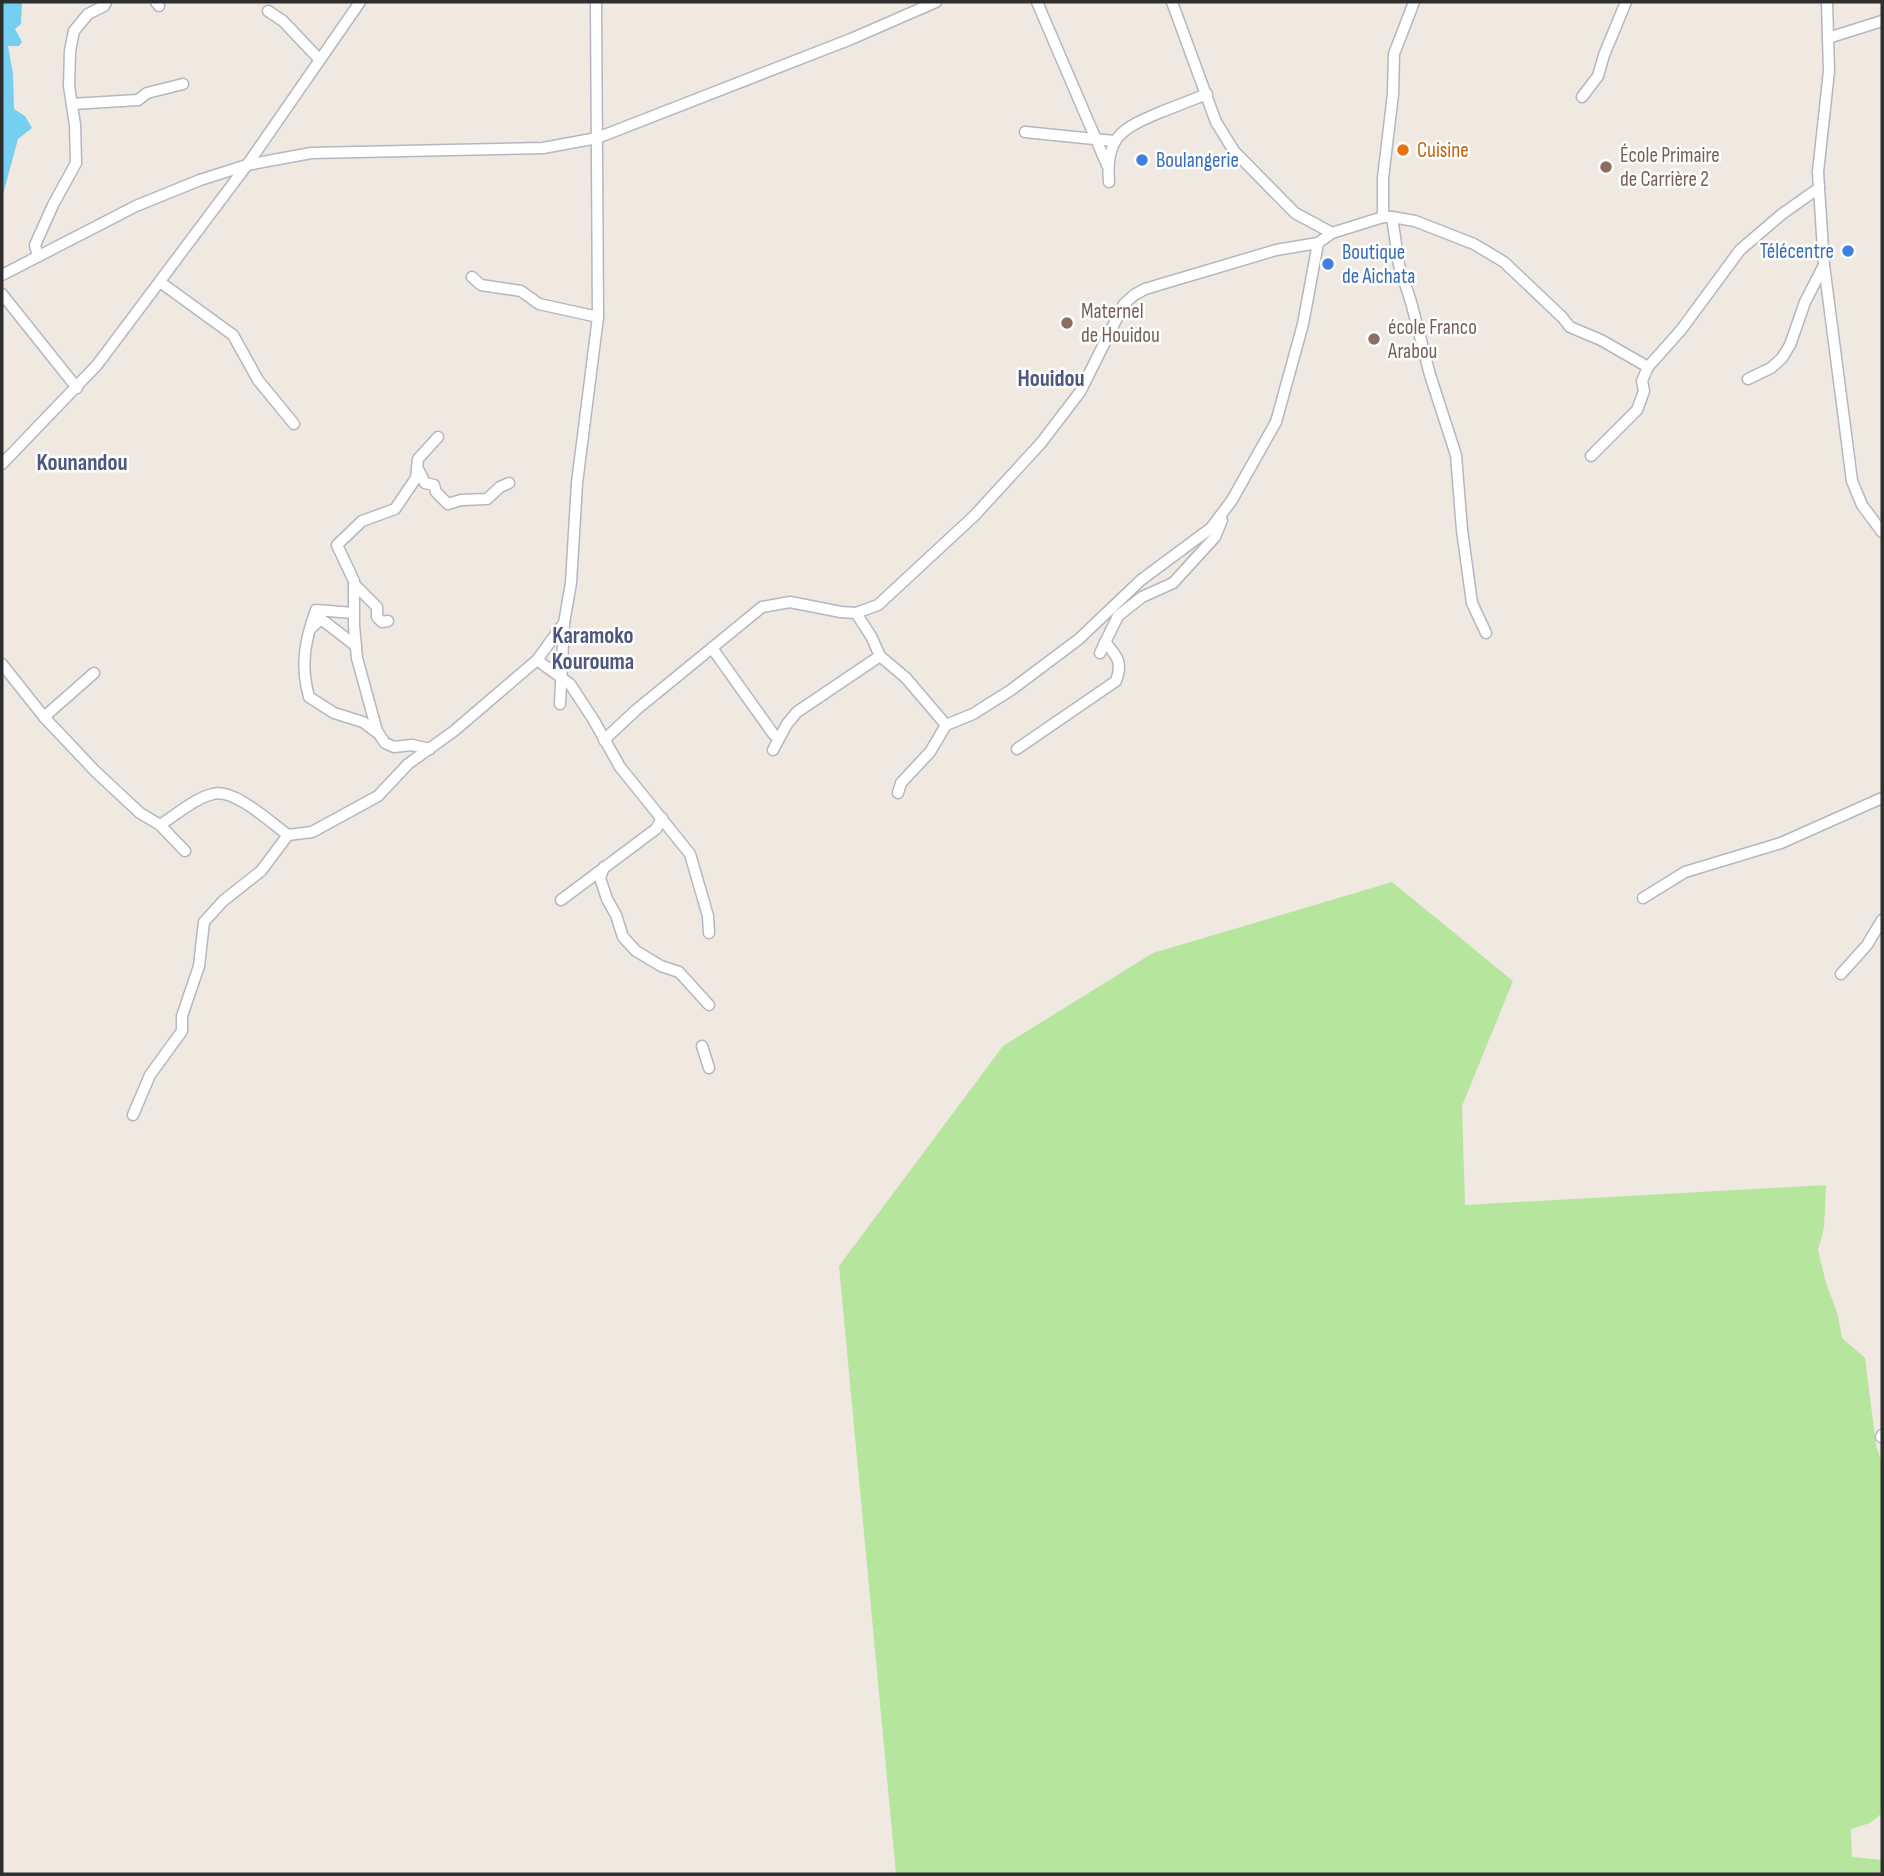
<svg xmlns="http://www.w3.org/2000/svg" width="1884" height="1876" viewBox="0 0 1884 1876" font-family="'Sofia Sans Condensed',sans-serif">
  <rect width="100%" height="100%" fill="#efe9e1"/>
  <path fill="#b6e59e" d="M1392,882L1513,981L1462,1106L1465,1205L1826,1185L1824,1228L1818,1250L1826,1283L1838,1315L1842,1338L1865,1358L1876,1445L1882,1464V1813L1870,1823L1851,1829L1852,1857L1882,1860V1874H896L839,1266L1003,1046L1153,953Z"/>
  <path fill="#75cff0" d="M2,2H22L21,24L15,29L22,42L19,46H8L13,74L14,109L25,116L32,128L18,139L2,198Z"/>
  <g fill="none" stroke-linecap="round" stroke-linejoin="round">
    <defs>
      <g id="minor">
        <path d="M156,2L159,6"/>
        <path d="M1037,2L1107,165"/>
        <path d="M1172,2L1216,122L1234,151L1295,213L1332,233"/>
        <path d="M1827,2L1829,71L1818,172L1819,188L1824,265L1852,481L1862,505L1882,532"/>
        <path d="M268,11L283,21L319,59"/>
        <path d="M1828,38L1882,21"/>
        <path d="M1582,97L1598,76L1604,55L1626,2"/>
        <path d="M72,104L138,100L147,93L183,84"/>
        <path d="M1025,132L1114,141"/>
        <path d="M1109,182C1105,136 1123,128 1161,112C1176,106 1192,100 1207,94"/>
        <path d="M1383,217V178L1393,94L1394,54L1414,2"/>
        <path d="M1392,217L1399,265L1411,302L1430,375L1456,455L1462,530L1472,603L1486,633"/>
        <path d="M38,256L35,245L53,205L76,163L75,125L69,86L70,51L74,31L88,14L104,6L106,2"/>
        <path d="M2,275L136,206L200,180L247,165L311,153L543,148L597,138L851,39L936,2"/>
        <path d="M472,277L481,285L521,291L539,304L598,317"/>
        <path d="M160,282L233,335L258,380L294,424"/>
        <path d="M2,294L77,388"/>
        <path d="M1748,379L1771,368L1782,358L1790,345L1805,302L1824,265"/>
        <path d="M1591,456L1637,410L1644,391L1642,381L1648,367L1681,330L1740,250L1782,214L1819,188"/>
        <path d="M2,464L97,365L247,165L360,2"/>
        <path d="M418,469L425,483L434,485L436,492L448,504L461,500L487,499L500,487L509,483"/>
        <path d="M354,584L377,607V617L382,622L388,621"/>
        <path d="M353,613L316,610C305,640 300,665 309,697L334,713L363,722L379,734"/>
        <path d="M856,613L871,636L880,656L906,678L946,725"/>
        <path d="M310,629L321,619L356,646"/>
        <path d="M712,648L774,735"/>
        <path d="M1100,653L1118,616L1142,597L1173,583L1215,537L1222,520"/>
        <path d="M537,660L570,684L593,719L620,767L690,854L708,916L709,933"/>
        <path d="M2,664L44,717L95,771L140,813L160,825L185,851"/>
        <path d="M560,704L564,624"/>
        <path d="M44,717L94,673"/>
        <path d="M604,740L636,710L762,607L790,602L841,612L856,613L878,605L974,516L1041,443L1080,392L1124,304L1134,295L1145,289L1276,250L1318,243L1332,233L1383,217H1392L1415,221L1474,244L1504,262L1562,317L1570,327L1601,340L1648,367"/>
        <path d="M430,749L412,745L394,747L385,743L377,731L357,658L354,626V581L337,545L362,521L395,509L416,478L418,459L438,437"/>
        <path d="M1017,749L1116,681C1123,662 1117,656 1105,642"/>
        <path d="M773,750L787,724L797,712L880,656"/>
        <path d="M898,793L901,783L930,752L946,725L973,714L1011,690L1079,639L1141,580L1211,528L1232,500L1276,422L1303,324L1318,243"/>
        <path d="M160,825C176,815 195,798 213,794C234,788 270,822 288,835L312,832L378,796L408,764L454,731L537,660L564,623L571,583L577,483L598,317L596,2"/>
        <path d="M604,867L600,878L607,899L616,915L623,937L636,951L661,966L679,972L709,1005"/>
        <path d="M1643,898L1685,872L1781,843L1882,798"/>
        <path d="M561,900L656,829L662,818"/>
        <path d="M1841,974L1867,945L1882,920"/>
        <path d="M702,1046L709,1068"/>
        <path d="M133,1115L150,1075L182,1031V1016L199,966L204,922L223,901L261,871L288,835"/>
        <path d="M1881,1437L1882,1435"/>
      </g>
    </defs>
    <use href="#minor" stroke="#b4b7c1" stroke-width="13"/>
    <use href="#minor" stroke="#fff" stroke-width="10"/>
  </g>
  <circle fill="#e8710a" stroke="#fff" stroke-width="2.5" cx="1403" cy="150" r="7"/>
  <g fill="#3f7fe0" stroke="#fff" stroke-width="2.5">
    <circle cx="1142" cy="160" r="7"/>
    <circle cx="1848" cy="251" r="7"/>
    <circle cx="1328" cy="264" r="7"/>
  </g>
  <g fill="#8d6e63" stroke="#fff" stroke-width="2.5">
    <circle cx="1606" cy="167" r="7"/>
    <circle cx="1067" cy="323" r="7"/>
    <circle cx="1374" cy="339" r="7"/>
  </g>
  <g text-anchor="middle" stroke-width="5" stroke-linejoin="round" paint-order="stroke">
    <g font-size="21" fill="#c56008" stroke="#fff" text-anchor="start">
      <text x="1417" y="157">Cuisine</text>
    </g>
    <g font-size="21" fill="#785e54" stroke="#fff" text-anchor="start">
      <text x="1620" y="162">École Primaire<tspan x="1620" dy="24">de Carrière 2</tspan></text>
      <text x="1081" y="318">Maternel<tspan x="1081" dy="24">de Houidou</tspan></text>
      <text x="1388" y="334">école Franco<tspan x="1388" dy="24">Arabou</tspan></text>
    </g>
    <g font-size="21" fill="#366cbe" stroke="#fff" text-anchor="start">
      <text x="1156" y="167">Boulangerie</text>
      <text x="1834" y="258" text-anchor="end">Télécentre</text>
      <text x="1342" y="259">Boutique<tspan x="1342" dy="24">de Aichata</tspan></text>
    </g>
    <g font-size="23" font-weight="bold" fill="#4d5680" stroke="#fff">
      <text x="1051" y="386">Houidou</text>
      <text x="82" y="470">Kounandou</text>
      <text x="593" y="643">Karamoko<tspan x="593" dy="26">Kourouma</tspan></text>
    </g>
  </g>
  <rect width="1884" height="1876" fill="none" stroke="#2e2e2e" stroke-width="7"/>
</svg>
